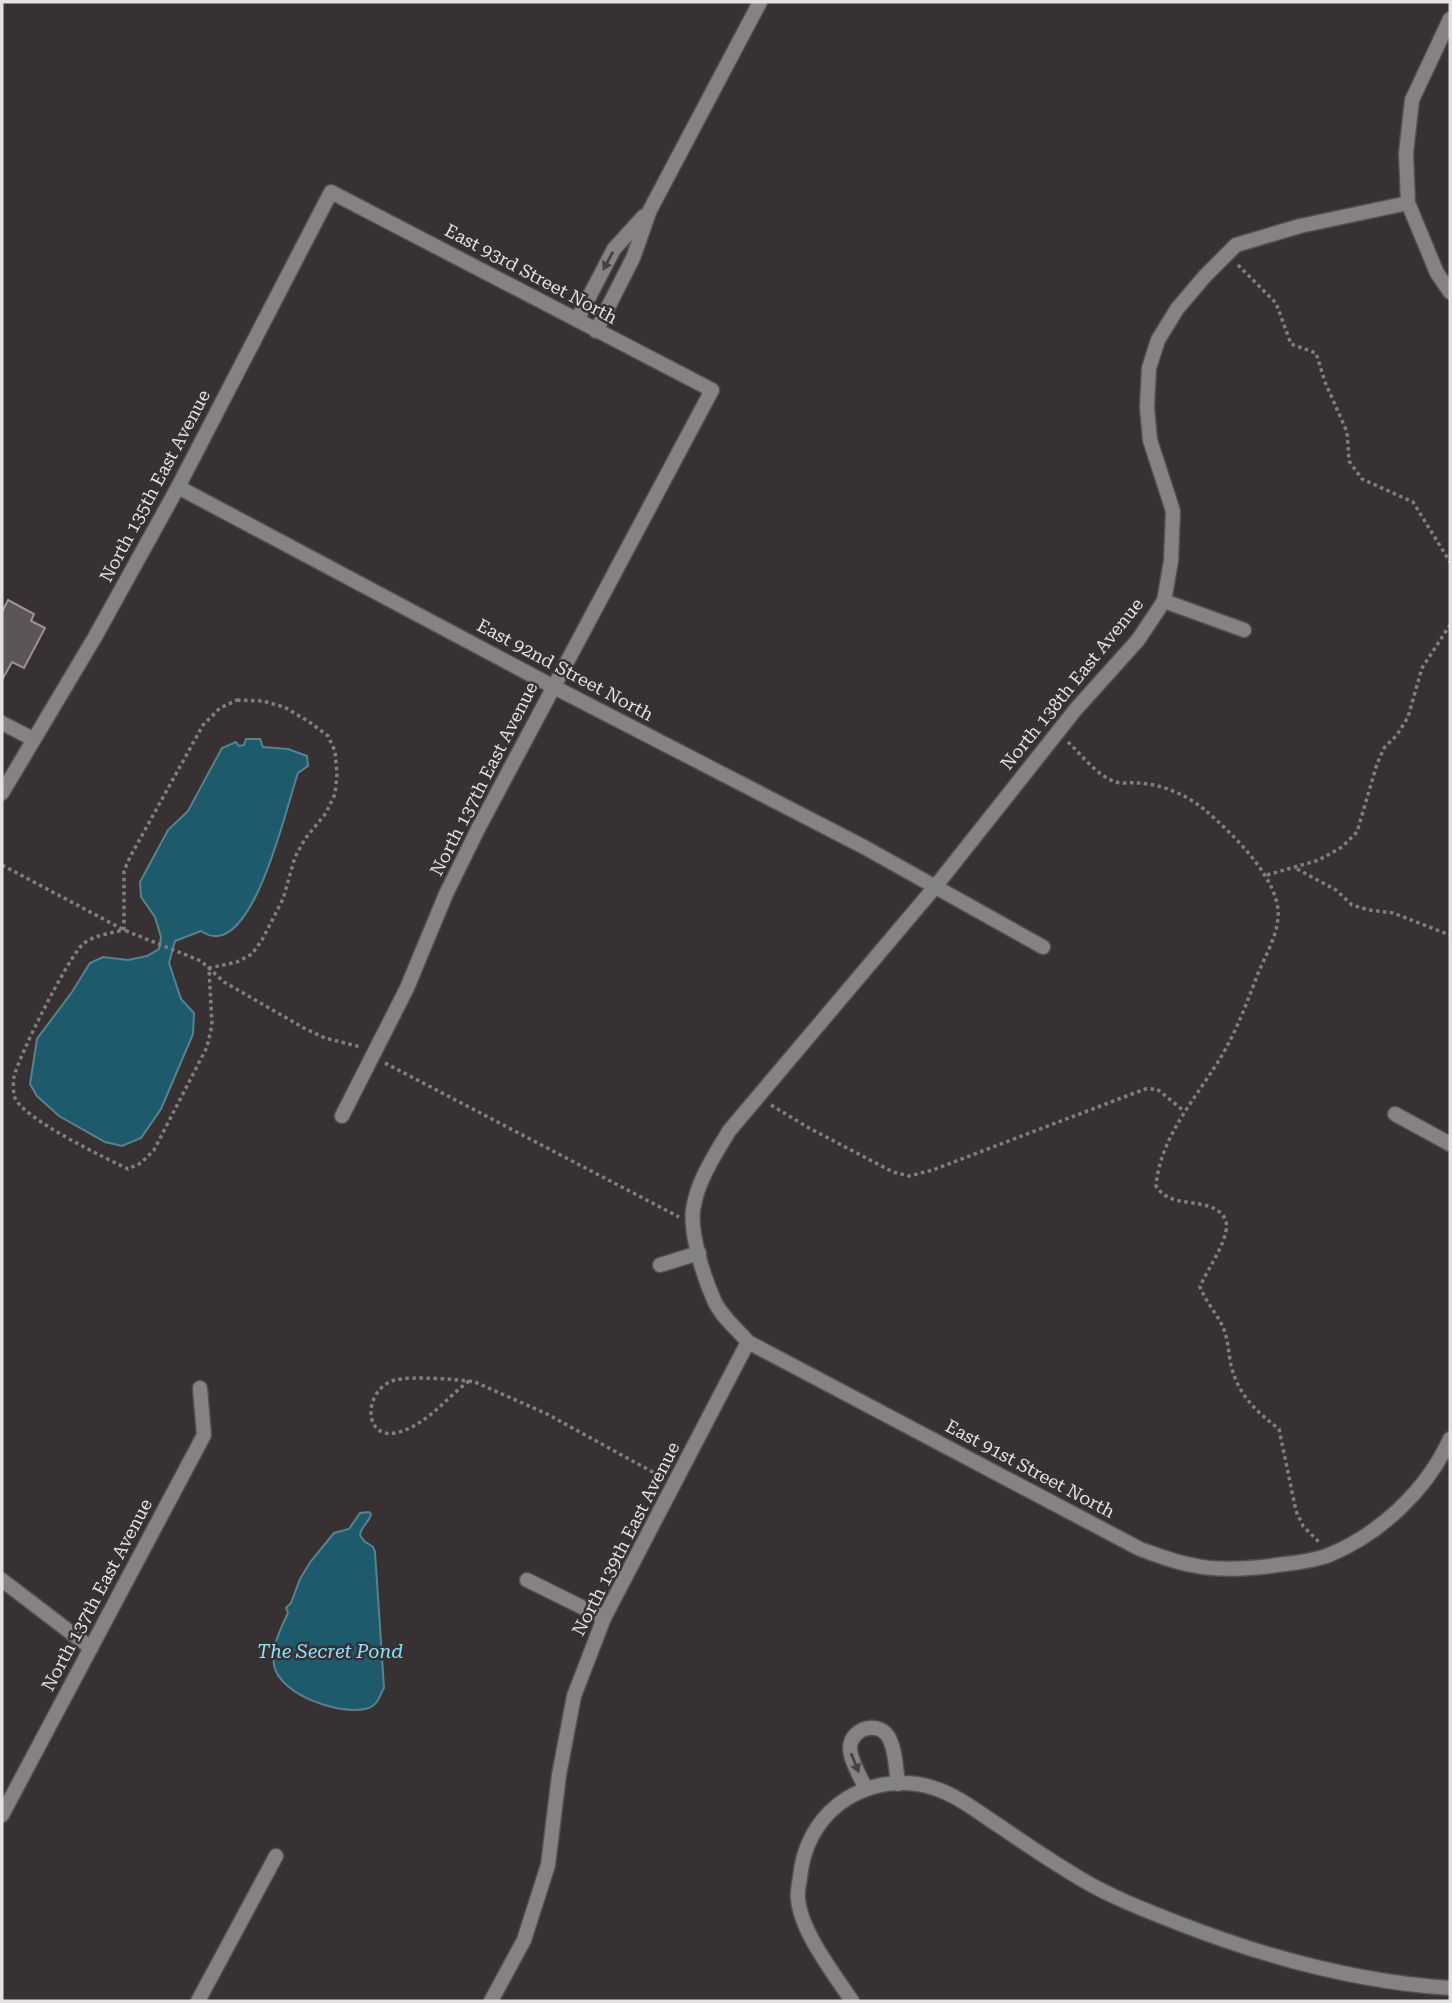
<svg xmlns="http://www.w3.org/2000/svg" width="1452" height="2003" viewBox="0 0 1452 2003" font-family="'Roboto Serif',serif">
  <rect width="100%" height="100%" fill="#373133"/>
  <g fill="#1d5a6c" stroke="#59828f" stroke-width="2">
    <path d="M246,739H260L263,747L288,749L307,756L308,766L298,773C287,803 252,967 201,931L175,941L169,963L181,999L194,1013L193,1034L161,1109L141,1138L122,1146L105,1142L59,1116L37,1096L30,1084L37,1039L72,992L90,963L103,957L128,960L147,956L159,949L161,937L155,917L141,897L140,882L168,830L188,811L222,748L236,742L239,746L244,745Z"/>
    <path d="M369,1512L371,1514C369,1523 361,1526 360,1535L364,1541L373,1547L375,1552L384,1688C379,1696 379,1704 369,1708C343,1717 279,1695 274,1665C271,1647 281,1628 288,1613L286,1608L291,1603L300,1579L311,1561L334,1533L349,1529L360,1513Z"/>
  </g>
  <path fill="#5b5557" stroke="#9b9396" stroke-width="2" d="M8,600L34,614L31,621L45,628L24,668L12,662L2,680V612Z"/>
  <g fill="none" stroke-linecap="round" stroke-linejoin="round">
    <defs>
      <g id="minor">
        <path d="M1450,19L1412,100L1406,153L1408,203L1437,273L1450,292"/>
        <path d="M1408,203L1300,226L1236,245L1205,276L1177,309L1158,340L1149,368L1147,407L1150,440L1173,511L1171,561L1164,601L1138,640L1076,709L935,887L729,1131C715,1155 697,1181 693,1210C690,1234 704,1278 714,1300C720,1315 737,1329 748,1342L1140,1549C1157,1555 1174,1562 1192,1565C1217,1571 1246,1569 1271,1566C1291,1563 1311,1562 1329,1555C1380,1534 1427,1490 1450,1439"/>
        <path d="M577,320L614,249L644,216"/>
        <path d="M596,331L633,258L650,210L760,2"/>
        <path d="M178,487L554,687L864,847L1043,947"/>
        <path d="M1164,601L1244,630"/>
        <path d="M2,723L33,739"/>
        <path d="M2,793L95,637L178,487L331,192L712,390L479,827L446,894L407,988L342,1116"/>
        <path d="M1395,1114L1450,1144"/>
        <path d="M660,1265L699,1253"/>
        <path d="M2,1580L91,1648"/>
        <path d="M527,1580L604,1618"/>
        <path d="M866,1789C861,1778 850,1760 850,1748C851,1726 882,1720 890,1740C896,1753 896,1770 898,1784"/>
        <path d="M2,1815L204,1435L200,1388"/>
        <path d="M198,2001L276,1856"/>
        <path d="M491,2001L524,1940L548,1865L559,1775L574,1696L604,1618L748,1342"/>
        <path d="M852,2001C834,1974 801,1932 798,1899C797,1892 799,1884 800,1878C805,1817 856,1776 917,1784C951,1789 973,1809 1001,1827C1027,1845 1054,1863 1081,1879C1111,1897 1145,1910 1178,1923C1265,1957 1356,1982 1450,1988"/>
      </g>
    </defs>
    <use href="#minor" stroke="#534d4f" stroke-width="17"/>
    <g stroke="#837d7f" stroke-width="3.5" stroke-dasharray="3.5 3.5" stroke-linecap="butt">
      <path d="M1238,265L1276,303L1291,344L1316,353L1325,382L1347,432L1349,461L1362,479L1413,502L1450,562"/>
      <path d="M237,700L263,701L284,707L308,721L328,736L335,751L337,774L335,794L326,813L305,839L295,857L283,899L262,940L252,954L237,962L209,968L212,1025L207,1047L154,1150L141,1163L128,1169C105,1158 24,1119 15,1098C13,1093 13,1082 14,1077C18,1057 69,956 83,944C94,935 111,933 124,930V871L130,857L203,725L220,708Z"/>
      <path d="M1068,742C1081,754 1098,777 1116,782C1123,784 1131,782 1138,783C1162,784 1187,795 1205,810C1232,833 1281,880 1278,917C1277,937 1264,958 1257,976C1245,1008 1233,1040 1214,1068C1191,1104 1160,1140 1156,1186C1171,1211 1209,1195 1224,1217C1235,1233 1206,1270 1200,1287C1207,1305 1221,1317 1226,1336C1229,1347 1229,1359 1232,1369C1240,1397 1257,1412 1279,1429L1296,1511L1303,1526L1319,1542"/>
      <path d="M2,865L124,930L201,961L224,982L304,1028L325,1038L361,1047"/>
      <path d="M1297,869L1336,890L1352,905L1369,910L1393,913L1450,935"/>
      <path d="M1267,875L1319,860L1342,847L1357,832L1377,764L1384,748L1397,735L1408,717L1422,668L1450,625"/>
      <path d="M385,1063L679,1217"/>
      <path d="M771,1105L809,1128L893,1172L909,1176L933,1170L1145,1089H1157L1184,1111"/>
      <path d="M469,1381C446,1398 425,1427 395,1433C363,1439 363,1389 395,1380C413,1376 456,1379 475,1382L547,1414L660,1476"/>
    </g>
    <use href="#minor" stroke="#858283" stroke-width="14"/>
  </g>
  <defs><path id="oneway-solid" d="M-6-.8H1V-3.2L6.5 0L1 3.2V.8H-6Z" transform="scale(1.75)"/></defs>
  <g fill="#474143">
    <use href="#oneway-solid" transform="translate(608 261) rotate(118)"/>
    <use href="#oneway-solid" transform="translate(855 1763) rotate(68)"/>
  </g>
  <g text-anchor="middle" stroke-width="5" stroke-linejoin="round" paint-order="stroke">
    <g font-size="18" fill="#e5e1e2" stroke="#373133">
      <text transform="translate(531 274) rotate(28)" y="6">East 93rd Street North</text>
      <text transform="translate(155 486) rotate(-62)" y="6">North 135th East Avenue</text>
      <text transform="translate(565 670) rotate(28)" y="6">East 92nd Street North</text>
      <text transform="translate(1072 684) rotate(-51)" y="6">North 138th East Avenue</text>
      <text transform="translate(484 779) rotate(-63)" y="6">North 137th East Avenue</text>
      <text transform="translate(1030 1469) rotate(28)" y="6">East 91st Street North</text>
      <text transform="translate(626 1539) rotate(-63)" y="6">North 139th East Avenue</text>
      <text transform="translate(97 1595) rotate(-62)" y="6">North 137th East Avenue</text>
    </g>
    <g font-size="19" font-style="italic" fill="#8ce2fd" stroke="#373133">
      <text x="330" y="1658">The Secret Pond</text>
    </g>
  </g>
  <rect width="1452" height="2003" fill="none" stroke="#e5e1e2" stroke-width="7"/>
</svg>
